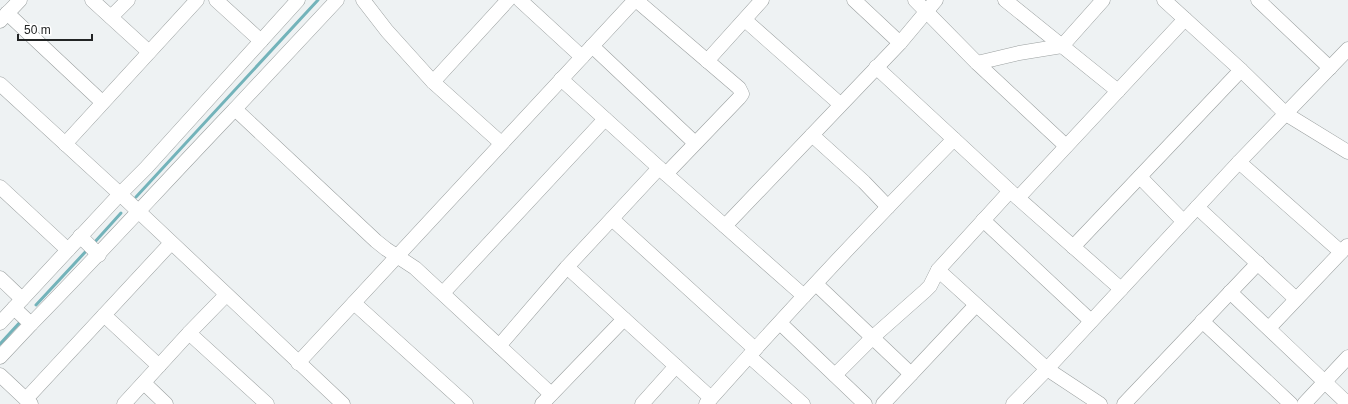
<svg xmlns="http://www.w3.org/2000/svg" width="1348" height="404" viewBox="0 0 1348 404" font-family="Arial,sans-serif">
  <rect width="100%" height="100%" fill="#eef2f3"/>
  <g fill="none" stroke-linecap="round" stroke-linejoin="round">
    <g stroke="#73b3ba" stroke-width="3">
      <path d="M136,197L318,0"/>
      <path d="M93,244L121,213"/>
      <path d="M36,305L88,249"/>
      <path d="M0,344L22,320"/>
    </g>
    <defs>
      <g id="minor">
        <path d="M92,0L149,52"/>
        <path d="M216,0L261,41"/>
        <path d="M363,0L387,31L433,82L501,143"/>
        <path d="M520,0L582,57"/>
        <path d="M636,0L739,88L742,94L739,98L666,174"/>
        <path d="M854,0L900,43"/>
        <path d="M915,0L977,63L1066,146"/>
        <path d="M1005,0L1118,91"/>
        <path d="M1164,0L1241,70L1286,114L1348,152"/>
        <path d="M1258,0L1330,68"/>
        <path d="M7,13L102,102"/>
        <path d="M111,17L128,0"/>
        <path d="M745,20L840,104"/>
        <path d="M0,21L20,0"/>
        <path d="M592,46L695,143"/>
        <path d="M707,61L762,0"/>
        <path d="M977,63L1019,53L1062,46L1103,0"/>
        <path d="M876,67L1010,191L1121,289"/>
        <path d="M561,79L666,174L804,296"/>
        <path d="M433,82L508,0"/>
        <path d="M0,84L120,194L343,404"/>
        <path d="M235,109L337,0"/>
        <path d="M812,135L864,182L888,207"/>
        <path d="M65,144L197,0"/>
        <path d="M1239,162L1341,252"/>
        <path d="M1140,177L1183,221"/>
        <path d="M0,187L68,250"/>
        <path d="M1018,198L1185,19"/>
        <path d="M1197,207L1296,299"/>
        <path d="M612,219L755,349"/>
        <path d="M983,220L1091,321"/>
        <path d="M725,226L900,43L936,0"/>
        <path d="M80,236L99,255"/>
        <path d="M1073,247L1241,70"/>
        <path d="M567,267L711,398"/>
        <path d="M938,270L1047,369L1100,404"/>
        <path d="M0,278L22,299"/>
        <path d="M816,284L911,374"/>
        <path d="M1230,292L1348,404"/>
        <path d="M443,293L605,119"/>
        <path d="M354,303L466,404"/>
        <path d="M104,315L159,366"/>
        <path d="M1202,321L1291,404"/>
        <path d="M0,323L120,194L146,168L298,0"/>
        <path d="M780,323L865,404"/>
        <path d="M31,324C100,254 166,181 235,109L376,241L386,249L415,268L551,394"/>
        <path d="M1269,328L1347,246"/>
        <path d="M189,333L267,404"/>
        <path d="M499,346L567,267L659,168"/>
        <path d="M749,356L803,404"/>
        <path d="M0,357L31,324L14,308"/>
        <path d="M298,363L635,0"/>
        <path d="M0,375L31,404"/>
        <path d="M835,375L873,337L925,291L930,286L938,270L1010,191"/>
        <path d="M144,383L166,404"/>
        <path d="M26,399L171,243"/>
        <path d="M124,404L189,333L226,295"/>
        <path d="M542,404L624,319"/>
        <path d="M642,404L676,366"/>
        <path d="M706,404C786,314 869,225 954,139"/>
        <path d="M883,404L976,305"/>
        <path d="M1013,404L1047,369L1239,162L1348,49"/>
        <path d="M1124,404L1258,263"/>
        <path d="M1304,404L1348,357"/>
      </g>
    </defs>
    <use href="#minor" stroke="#9ba0a0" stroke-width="15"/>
    <use href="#minor" stroke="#fff" stroke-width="14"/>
  </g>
  <path d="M18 34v6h74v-6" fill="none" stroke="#222424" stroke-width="2"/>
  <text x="24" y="34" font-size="12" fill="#222424" stroke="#ffffff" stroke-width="3" paint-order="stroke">50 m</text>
</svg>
